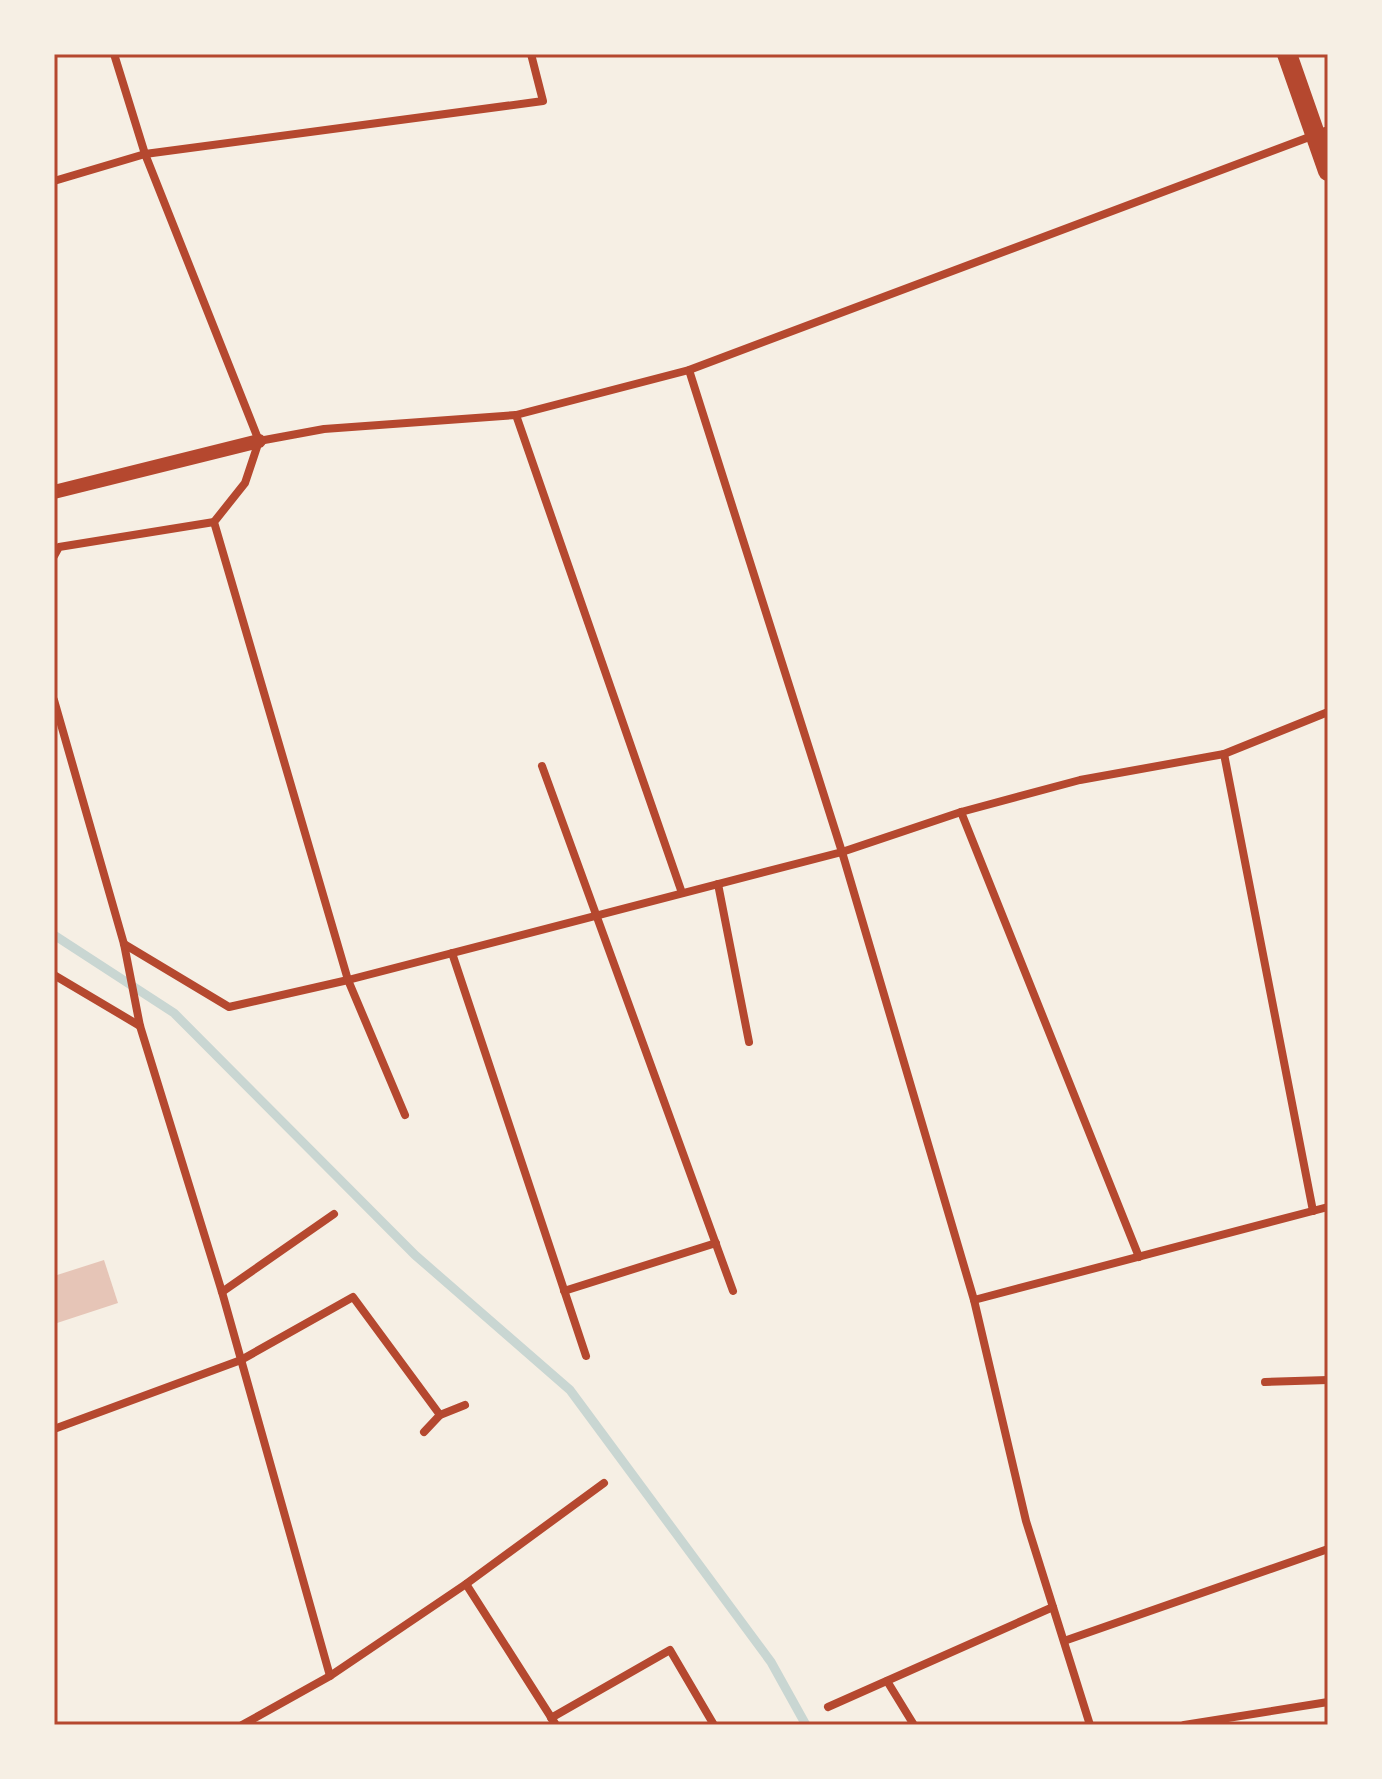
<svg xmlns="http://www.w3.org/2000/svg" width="1382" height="1779" viewBox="0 0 1382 1779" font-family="'Source Sans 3',sans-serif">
  <rect width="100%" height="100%" fill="#f6efe4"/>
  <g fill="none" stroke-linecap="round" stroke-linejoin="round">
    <path stroke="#c9d6d2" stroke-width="9" d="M54,935L174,1013L415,1255L570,1390L771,1662L806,1725"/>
  </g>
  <path fill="#e6c5b7" d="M104,1260L118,1303L54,1324V1276Z"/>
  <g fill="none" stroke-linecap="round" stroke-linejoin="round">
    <g stroke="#b5482f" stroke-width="8">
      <path d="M114,54L145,154L259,441L245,483L214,522L348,980L405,1115"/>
      <path d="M54,181L145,154L543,101L531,54"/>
      <path d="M689,370L842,852L974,1300L1026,1521L1090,1725"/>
      <path d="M516,415L682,893"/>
      <path d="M259,441L324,429L516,415L689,370L1328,130"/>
      <path d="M54,556L59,547L214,522"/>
      <path d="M54,700L124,944L140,1026L222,1292L330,1676"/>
      <path d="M1224,754L1313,1211"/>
      <path d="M542,766L733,1291"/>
      <path d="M961,812L1139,1257"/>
      <path d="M718,884L749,1042"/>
      <path d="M124,944L229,1007L348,980L842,852L961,812L1080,780L1224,754L1328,712"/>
      <path d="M452,953L586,1356"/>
      <path d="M54,975L140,1026"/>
      <path d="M564,1291L716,1243"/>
      <path d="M222,1292L334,1214"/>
      <path d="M974,1300L1328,1207"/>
      <path d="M1265,1382L1328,1380"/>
      <path d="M54,1429L241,1360L353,1297L440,1415"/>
      <path d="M424,1432L440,1415L465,1405"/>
      <path d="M466,1584L556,1725"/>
      <path d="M1064,1641L1328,1549"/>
      <path d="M887,1681L914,1725"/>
      <path d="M828,1707L1053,1607"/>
      <path d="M551,1718L670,1650L714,1725"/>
      <path d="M242,1725L330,1676L466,1584L604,1483"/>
      <path d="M1184,1725L1328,1702"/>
    </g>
    <path stroke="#b5482f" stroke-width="14" d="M54,492L259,441"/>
    <path stroke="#b5482f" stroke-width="20" d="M1287,54L1328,171"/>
  </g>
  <rect width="1382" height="1779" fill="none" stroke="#f6efe4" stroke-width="112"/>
  <rect x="56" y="56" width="1270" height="1667" fill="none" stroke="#b5482f" stroke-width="3"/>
</svg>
